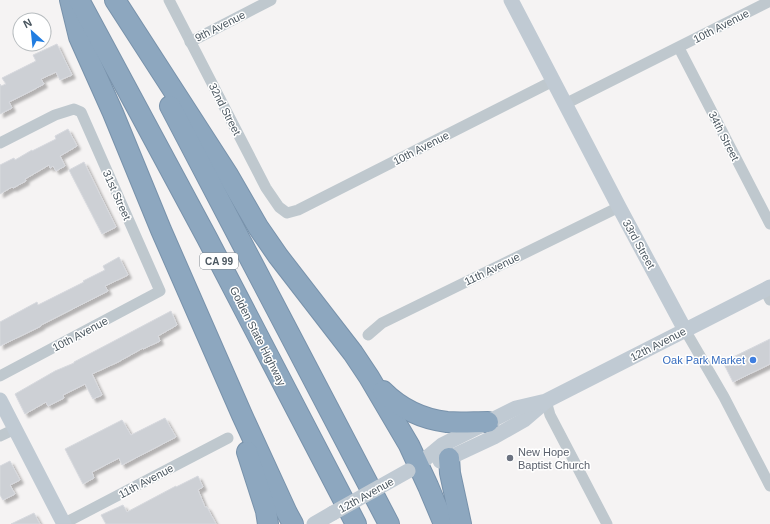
<svg xmlns="http://www.w3.org/2000/svg" width="770" height="524" viewBox="0 0 770 524" font-family="Helvetica,sans-serif">
  <defs>
    <filter id="shadow"><feDropShadow dx="3.5" dy="3.5" stdDeviation="1" flood-color="#0004"/></filter>
  </defs>
  <rect width="100%" height="100%" fill="#f5f3f3"/>
  <g fill="#cdd0d5" stroke="#d7d9de" filter="url(#shadow)">
    <path d="M57,44L72,75L60,80L56,72L41,79L44,84L31,91L9,102L12,108L0,114V84L1,86L6,84L2,78L36,61L33,55Z"/>
    <path d="M68,129L77,146L60,156L65,166L56,171L53,166L50,168L49,165L25,179L26,181L13,188L12,187L0,194V165L14,158L15,160L32,150V151L56,139L55,136Z"/>
    <path d="M84,162L116,227L102,234L69,170Z"/>
    <path d="M119,257L128,275L105,286L108,291L41,325V326L33,330L0,346V322L37,302L38,305L84,282L83,281L105,270L103,266Z"/>
    <path d="M171,311L177,325L158,336L160,341L143,349V348L118,362L92,374L102,395L93,399L85,384L63,395L64,398L48,406L46,402L25,414L15,394L55,371L74,363V362L114,341Z"/>
    <path d="M770,339V364L733,382L723,362Z"/>
    <path d="M165,418L176,437L122,465L119,458L92,472L94,478L83,484L65,449L122,420L131,435Z"/>
    <path d="M10,461L20,480L10,485L15,494L3,500L0,495V466Z"/>
    <path d="M198,476L203,487L198,490L205,507H207L216,524H106L101,515L123,505L127,512L176,486V487Z"/>
    <path d="M34,513L40,524H11Z"/>
  </g>
  <g fill="none" stroke-linecap="round" stroke-linejoin="round">
    <defs>
      <g id="highway">
        <path d="M70,0L79,37L113,113L161,230L242,415L287,513L293,524"/>
        <path d="M79,0L207,238L356,524"/>
        <path d="M115,0L228,175L258,227L278,256L353,353L369,377L409,445L428,486L444,524"/>
        <path d="M170,106L389,524"/>
        <path d="M383,391C400,408 422,419 447,422C460,423 474,422 488,422"/>
        <path d="M247,452L266,511L268,524"/>
        <path d="M449,458L450,473L461,524"/>
      </g>
    </defs>
    <use href="#highway" stroke="#7892ab" stroke-width="22"/>
    <g stroke="#bfc8ce" stroke-width="11">
      <path d="M169,0L266,188L279,207L287,213L298,210L553,81"/>
      <path d="M190,42L271,0"/>
      <path d="M679,48L770,224"/>
      <path d="M565,104L770,1"/>
      <path d="M0,143L55,115L74,109L81,112L160,291L0,376"/>
      <path d="M765,290L770,300"/>
      <path d="M685,330L724,397L770,486"/>
      <path d="M368,335L382,323L619,207"/>
      <path d="M546,401L550,415L607,524"/>
      <path d="M0,436L15,429"/>
      <path d="M63,524L228,438"/>
    </g>
    <g stroke="#c0cad3" stroke-width="15">
      <path d="M511,0L619,207L685,330"/>
      <path d="M0,400L64,524"/>
      <path d="M440,461L449,458L494,437L524,420L545,402"/>
      <path d="M411,470L418,465L442,445L516,408L546,401L770,287"/>
      <path d="M314,524L333,513"/>
    </g>
    <use href="#highway" stroke="#8da7bf" stroke-width="20"/>
    <path stroke="#c0cad3" stroke-width="15" d="M333,513L408,471"/>
  </g>
  <circle fill="#3f7fe0" stroke="#fff" stroke-width="1.5" cx="753" cy="360" r="4"/>
  <circle fill="#6b7280" stroke="#fff" stroke-width="1.5" cx="510" cy="458" r="4"/>
  <g text-anchor="middle" stroke-width="3" stroke-linejoin="round" paint-order="stroke">
    <rect fill="#fff" stroke="#818990" stroke-width="1" x="200" y="253" width="38" height="16" rx="3"/>
    <g font-size="10" font-weight="bold" fill="#4b5760">
      <text x="219" y="265">CA 99</text>
    </g>
    <g font-size="11" fill="#4b5760" stroke="#fff">
      <text transform="translate(220 26) rotate(-27)" y="4">9th Avenue</text>
      <text transform="translate(721 26) rotate(-27)" y="4">10th Avenue</text>
      <text transform="translate(225 109) rotate(63)" y="4">32nd Street</text>
      <text transform="translate(724 136) rotate(63)" y="4">34th Street</text>
      <text transform="translate(421 148) rotate(-27)" y="4">10th Avenue</text>
      <text transform="translate(117 195) rotate(66)" y="4">31st Street</text>
      <text transform="translate(639 244) rotate(61)" y="4">33rd Street</text>
      <text transform="translate(492 269) rotate(-26)" y="4">11th Avenue</text>
      <text transform="translate(80 334) rotate(-28)" y="4">10th Avenue</text>
      <text transform="translate(258 336) rotate(63)" y="4">Golden State Highway</text>
      <text transform="translate(658 344) rotate(-27)" y="4">12th Avenue</text>
      <text transform="translate(146 481) rotate(-28)" y="4">11th Avenue</text>
      <text transform="translate(366 495) rotate(-29)" y="4">12th Avenue</text>
    </g>
    <g font-size="11" fill="#366cbe" stroke="#fff" text-anchor="end">
      <text x="745" y="364">Oak Park Market</text>
    </g>
    <g font-size="11" fill="#5b616d" stroke="#fff" text-anchor="start">
      <text x="518" y="456">New Hope<tspan x="518" dy="13">Baptist Church</tspan></text>
    </g>
  </g>
  <g transform="translate(32 32) rotate(333)"><circle r="19" fill="#ffffff" stroke="#b7bcbf"/>
  <path d="M0-3L7 15L0 10L-7 15Z" fill="#217de1"/>
  <text y="-6" font-size="11" font-weight="bold" text-anchor="middle" fill="#4b5760">N</text>
  </g>
</svg>
